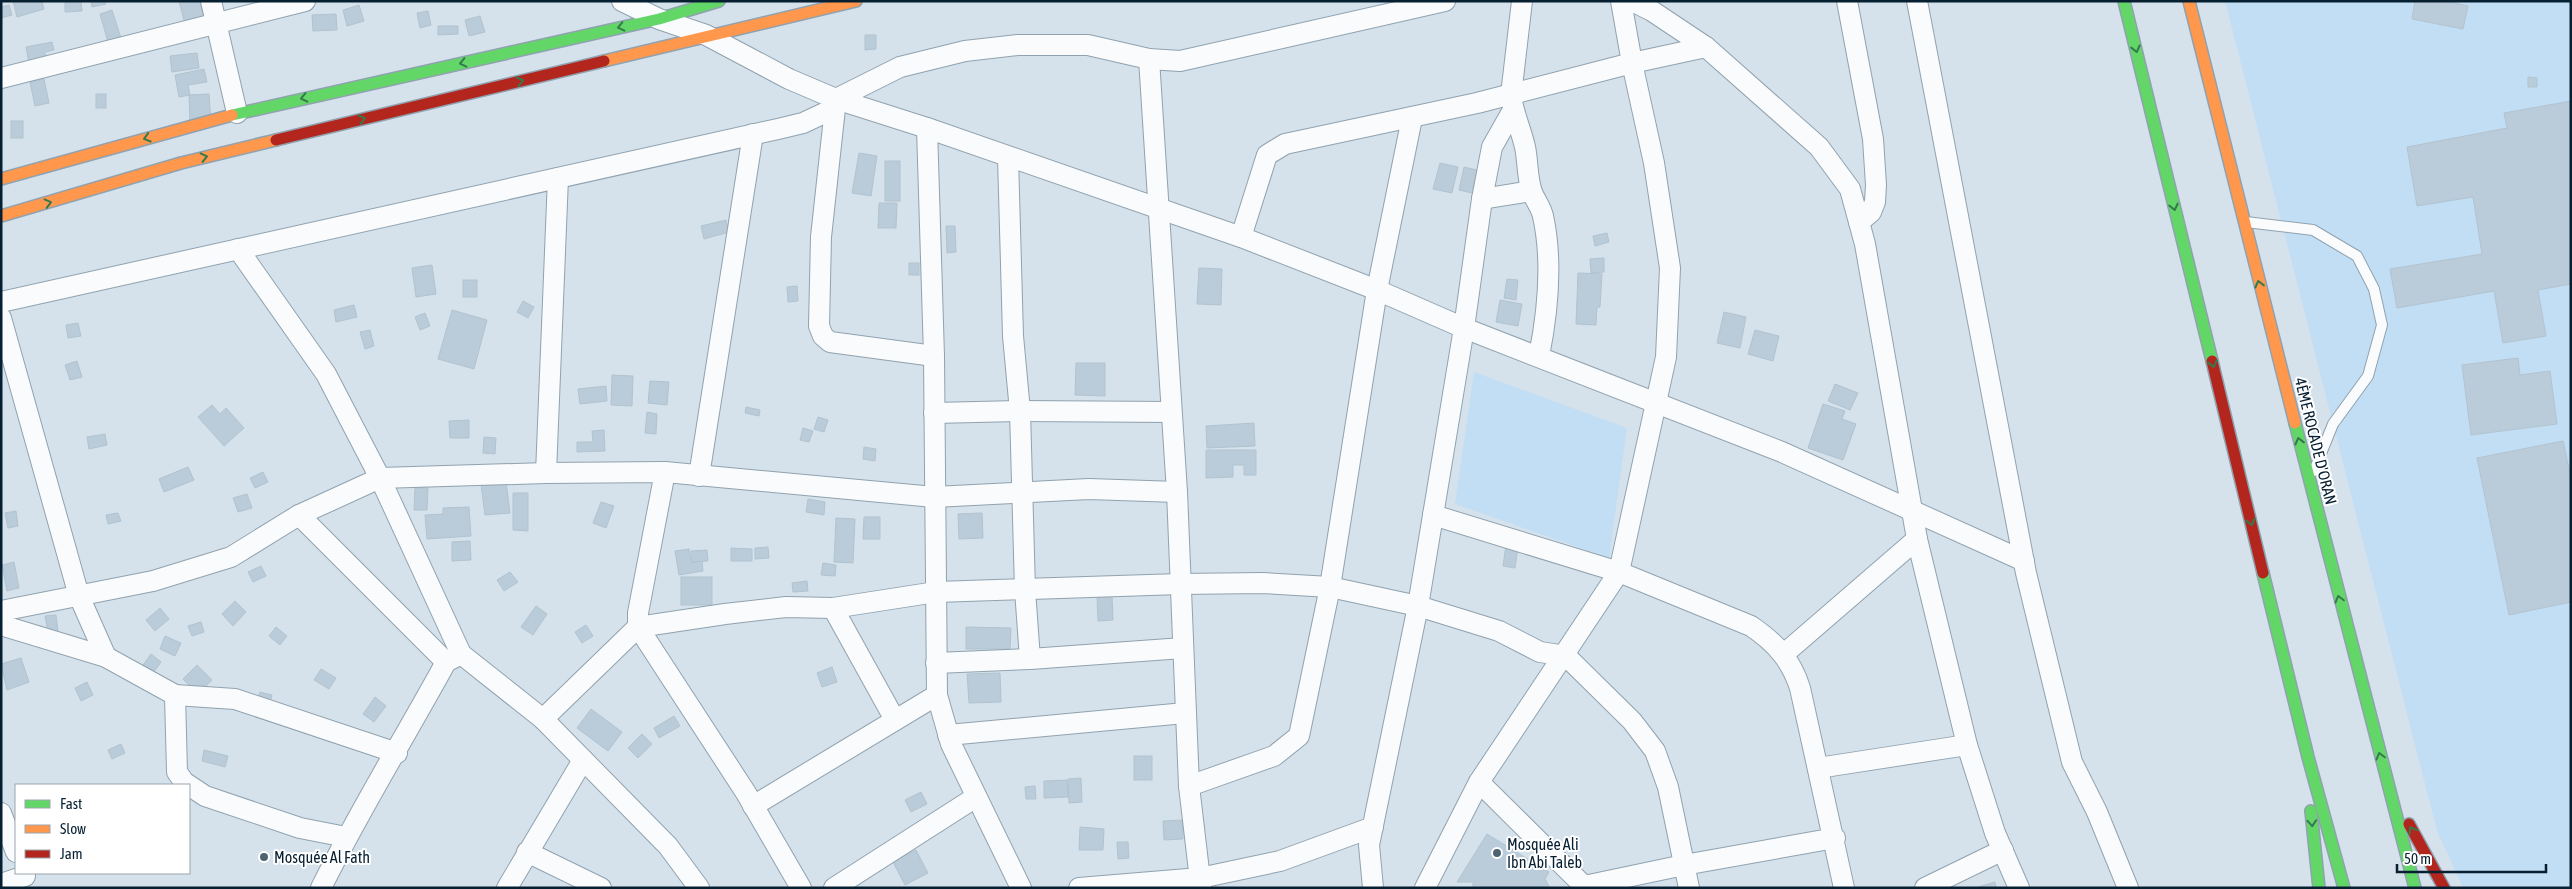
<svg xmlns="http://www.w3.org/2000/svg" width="2572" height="889" viewBox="0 0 2572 889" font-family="'Asap Condensed',sans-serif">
  <rect width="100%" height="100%" fill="#d5e2ec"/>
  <g fill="#c2def4">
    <path d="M2225,1H2571V888H2463L2437,831Z"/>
    <path d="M1474,372L1627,428L1609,558L1455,504Z"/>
  </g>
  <g fill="#baccd9" stroke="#b2c3d0">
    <path d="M13,1H42L44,9L17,17Z"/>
    <path d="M65,1H81L82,11L65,12Z"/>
    <path d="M91,1H105L106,4L92,7Z"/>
    <path d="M179,1H200L205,23L186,28Z"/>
    <path d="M2415,1H2445L2468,6L2463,29L2412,19Z"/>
    <path d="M9,5L12,15L1,18V7Z"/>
    <path d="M359,5L364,21L347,26L343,10Z"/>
    <path d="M112,10L121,38L108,42L100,14Z"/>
    <path d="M428,11L431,25L420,28L417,13Z"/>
    <path d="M336,14L337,30L313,31L312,15Z"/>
    <path d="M480,16L485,32L469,36L465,20Z"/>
    <path d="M438,26H458V34L438,35Z"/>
    <path d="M865,35H876V49L865,50Z"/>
    <path d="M52,42L54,50L45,52L46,60L29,63L26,47Z"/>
    <path d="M197,53L199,68L172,72L170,56Z"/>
    <path d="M204,69L207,82L188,85L190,95L179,97L175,75Z"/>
    <path d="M2528,77L2537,78V87H2528Z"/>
    <path d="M44,79L49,103L35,106L30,82Z"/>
    <rect x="96" y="94" width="10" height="14"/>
    <path d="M209,94L211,123L190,124L189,95Z"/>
    <path d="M2571,101V284L2538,290L2546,336L2503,343L2494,291L2397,308L2390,269L2482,254L2473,197L2417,206L2407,147L2507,128L2504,113Z"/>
    <rect x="11" y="121" width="12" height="17"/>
    <path d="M859,153L877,156L871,196L852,193Z"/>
    <rect x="885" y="161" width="15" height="40"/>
    <path d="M1440,163L1458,167L1452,193L1433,189Z"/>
    <path d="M1464,167L1477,170L1472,193L1459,190Z"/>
    <path d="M879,203H897L896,228H878Z"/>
    <path d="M726,220L729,232L704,239L701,226Z"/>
    <path d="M946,226H955L956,252L947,253Z"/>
    <path d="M1607,233L1609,242L1595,246L1593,236Z"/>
    <path d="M1604,258V272L1591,273L1590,259Z"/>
    <rect x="909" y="263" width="10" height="12"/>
    <path d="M432,265L436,294L416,297L412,268Z"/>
    <path d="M1199,268L1222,269L1221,305L1197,304Z"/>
    <path d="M1578,273L1602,274L1600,307H1597L1596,325L1576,324Z"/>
    <path d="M1507,279L1518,280L1516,300L1504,298Z"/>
    <rect x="463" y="280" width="14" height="17"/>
    <path d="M797,286L798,301L788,302L787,287Z"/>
    <path d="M1500,300L1522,304L1518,326L1496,322Z"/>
    <path d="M523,301L534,307L528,318L517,312Z"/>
    <path d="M354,305L357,317L336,322L334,310Z"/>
    <path d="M452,310L487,320L474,369L438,359Z"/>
    <path d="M1724,312L1746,317L1740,348L1717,343Z"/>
    <path d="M425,313L430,326L420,330L415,317Z"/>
    <path d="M78,323L81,336L68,338L66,325Z"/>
    <path d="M370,330L374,346L365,349L360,332Z"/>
    <path d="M1755,330L1779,336L1773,361L1748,354Z"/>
    <path d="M2518,358L2520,375L2550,371L2557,424L2471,435L2462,365Z"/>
    <path d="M77,361L82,377L70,380L65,365Z"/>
    <path d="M1076,363H1105V396L1075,395Z"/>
    <path d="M612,375L633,376L632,406L611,405Z"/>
    <path d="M650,381L669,382L667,405L648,403Z"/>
    <path d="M1835,384L1858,393L1850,410L1828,401Z"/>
    <path d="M606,386L607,401L580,404L578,389Z"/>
    <path d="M1823,404L1845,411L1842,419L1856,424L1843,460L1808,448Z"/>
    <path d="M212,405L220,414L226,408L244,428L224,446L198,417Z"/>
    <path d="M746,407L760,410L759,416L745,413Z"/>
    <path d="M647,412L657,414L656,434L645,433Z"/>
    <path d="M818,417L828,420L824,432L814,429Z"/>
    <path d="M469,420V438H450L449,421Z"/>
    <path d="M1254,423L1255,446L1207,448L1206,426Z"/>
    <path d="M803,428L813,431L809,442L800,440Z"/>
    <path d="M604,430L605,451L577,452V442H593L592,431Z"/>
    <path d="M105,434L107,445L89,449L87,437Z"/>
    <path d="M484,437L496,438L495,454L483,453Z"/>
    <path d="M2563,441L2571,478V602L2509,615L2477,458Z"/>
    <path d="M864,447L876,449L875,461L863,459Z"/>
    <path d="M1206,450H1256V475H1244V465H1233V477L1206,478Z"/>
    <path d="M188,467L194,480L164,492L159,479Z"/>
    <path d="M263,472L268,482L255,488L250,478Z"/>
    <path d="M506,481L510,513L485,515L481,484Z"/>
    <path d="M415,488H428L427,510H414Z"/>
    <path d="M513,493H528V531L513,530Z"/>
    <path d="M247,494L252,508L238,512L233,498Z"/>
    <path d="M808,499L825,502L824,515L806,512Z"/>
    <path d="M601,502L614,506L606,528L593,523Z"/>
    <path d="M469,507L471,536L427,539L425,515L443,514V508Z"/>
    <path d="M16,511L18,526L8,528L5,513Z"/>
    <path d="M118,513L121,521L108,524L106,515Z"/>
    <path d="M982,513L983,538L959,539L958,514Z"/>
    <path d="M864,517H880V539H863Z"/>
    <path d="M836,518L855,519L853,563L834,562Z"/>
    <path d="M470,541L471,560L452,561V542Z"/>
    <path d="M1506,545L1518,547L1515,568L1503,566Z"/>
    <path d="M768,547L769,558L755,559V548Z"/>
    <path d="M731,548L752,549V561H731Z"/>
    <path d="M689,549L691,562L702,561L703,571L679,575L675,551Z"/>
    <path d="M707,550L708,561L691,562V551Z"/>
    <path d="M14,562L19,588L7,591L2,565Z"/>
    <path d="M823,563L836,565L835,576L821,575Z"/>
    <path d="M261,566L266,576L253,582L248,572Z"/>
    <path d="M510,572L518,582L504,591L497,580Z"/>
    <rect x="681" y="577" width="31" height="28"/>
    <path d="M807,581L808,591L793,592L792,583Z"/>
    <path d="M1112,595L1113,620L1098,621L1097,596Z"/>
    <path d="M235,601L246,612L233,626L222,614Z"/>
    <path d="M536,606L547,614L533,635L521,627Z"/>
    <path d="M160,608L169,619L155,631L146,620Z"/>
    <path d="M56,615L58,631L48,632L45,616Z"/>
    <path d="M201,622L204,632L192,636L188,626Z"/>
    <path d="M586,625L593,636L582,643L575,632Z"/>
    <path d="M276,627L287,636L280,645L269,636Z"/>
    <path d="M966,627L1011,628L1010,649H966Z"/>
    <path d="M165,636L181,643L175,656L160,649Z"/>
    <path d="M151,654L161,662L153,673L143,665Z"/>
    <path d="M21,658L29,682L7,690L1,664Z"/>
    <path d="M197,665L212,680L198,694L183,679Z"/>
    <path d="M832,667L837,682L822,687L817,673Z"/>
    <path d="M321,669L336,678L329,689L314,680Z"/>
    <path d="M1000,673L1001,702L969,703L967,674Z"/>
    <path d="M87,682L93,695L81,701L75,688Z"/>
    <path d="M260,692L272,695L269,707L257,704Z"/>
    <path d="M375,697L386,706L374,722L363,714Z"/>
    <path d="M591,709L622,732L608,751L577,728Z"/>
    <path d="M674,716L680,726L659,738L654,728Z"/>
    <path d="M642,734L652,744L638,758L628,748Z"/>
    <path d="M121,744L125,753L112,759L108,750Z"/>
    <path d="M204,750L228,756L225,767L202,761Z"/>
    <rect x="1134" y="756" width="18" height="24"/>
    <path d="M1081,778L1082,802L1069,803L1068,779Z"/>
    <path d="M1067,780L1068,797L1044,798V781Z"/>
    <path d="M1035,786L1036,799H1026L1025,787Z"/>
    <path d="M921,792L927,804L911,812L905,800Z"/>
    <path d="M1182,820L1183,839L1164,840L1163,821Z"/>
    <path d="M1080,827L1104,829L1103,850H1079Z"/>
    <path d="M1487,834L1549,872L1545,879L1550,888H1473V882H1457Z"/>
    <path d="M1117,842H1128L1129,858L1118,859Z"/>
    <path d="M916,850L928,873L905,885L893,862Z"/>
    <path d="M1995,882L1996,888H1978V887Z"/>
  </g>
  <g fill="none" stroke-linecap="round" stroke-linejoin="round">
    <defs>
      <path id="lane" d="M2246,222L2313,230L2357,256L2374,289L2382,325L2368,376L2333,424L2314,471"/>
      <g id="street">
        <path d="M211,1L237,113"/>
        <path d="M622,1L659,19L706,35L789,79L836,99L927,128L1241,237L1377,290L1464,328L1782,452L2024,561"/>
        <path d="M1522,1L1511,95C1513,113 1521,129 1525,147C1528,161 1527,178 1532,192C1535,200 1541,207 1543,216C1553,262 1548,311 1539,356"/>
        <path d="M1632,1L1652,11L1706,47L1819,147L1850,189L1865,244L1917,539L1967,745L1995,833L2019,888"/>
        <path d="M1847,1L1873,139L1876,185L1875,202L1871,212L1859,222"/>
        <path d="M1917,1L2026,573L2072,762L2097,812L2128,888"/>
        <path d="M1149,59L1177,492L1189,786L1201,888"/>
        <path d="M1,78L305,1"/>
        <path d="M927,128L934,356L937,695L951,744L1021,888"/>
        <path d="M1008,157L1013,336L1020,411L1025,590L1030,659"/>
        <path d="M1482,199L1531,191"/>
        <path d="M1241,237L1267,155L1285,144L1477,103L1632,63L1706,47"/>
        <path d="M238,249L326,374L380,478L461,654L543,719L668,846L699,888"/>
        <path d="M1,302L778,129L803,123L835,108"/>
        <path d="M1,318L79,596L106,657"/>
        <path d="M934,356L830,342L823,336L819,326L821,237L836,99L900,67L965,51L1018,45H1088L1149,59L1180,61L1445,1"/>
        <path d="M934,413L1020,411L1171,412"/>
        <path d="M665,472L638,613V627L746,793L801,888"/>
        <path d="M546,473L558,178"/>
        <path d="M699,476L753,134"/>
        <path d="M299,515L446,662"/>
        <path d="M1433,515L1619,572L1751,626C1776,643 1791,660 1800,688L1844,888"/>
        <path d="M833,608L895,720"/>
        <path d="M1,611L153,581L231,557L299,515L380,478L546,473L665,472L934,497L1089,489L1177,492"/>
        <path d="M1,625L106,657L175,695L235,699L397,753"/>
        <path d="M1784,654L1917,539"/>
        <path d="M936,663L1030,659L1183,648"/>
        <path d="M175,695L177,772L184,782L205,796L300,828L346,837"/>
        <path d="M543,719L638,627L725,614L786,607L833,608L936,592L1180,584L1262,583L1330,587L1418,606L1499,631L1540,652L1566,656L1632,721L1655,751L1668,787L1689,888"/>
        <path d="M948,735L1185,713"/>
        <path d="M1818,768L1967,745"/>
        <path d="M1479,782L1584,886L1684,865L1835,838"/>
        <path d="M1189,786L1274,756L1299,736L1330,587L1377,290L1412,118"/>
        <path d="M753,806L937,695"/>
        <path d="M1,813L16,852"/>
        <path d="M527,852L601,888"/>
        <path d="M1,884L25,876"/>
        <path d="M321,888C359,811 405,737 446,662L461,654"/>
        <path d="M507,888L583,760"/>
        <path d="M834,888L976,797"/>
        <path d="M1079,888L1200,878L1280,861L1373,827"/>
        <path d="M1373,888L1369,845L1418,606L1464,328L1482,199L1492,147L1513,110"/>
        <path d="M1425,888L1479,782L1619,572L1666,357L1670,268L1654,163L1632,63L1621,1"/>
        <path d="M1925,888L2003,850"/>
      </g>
      <g id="fast">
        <path d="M2124,1L2212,361"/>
        <path d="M232,115L659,19L719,1"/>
        <path d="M2295,423L2415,888"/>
        <path d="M2263,573L2308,757L2344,888"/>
        <path d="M2311,811L2319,888"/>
      </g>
      <g id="slow">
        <path d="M2189,1L2295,423"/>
        <path d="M604,61L856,1"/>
        <path d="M1,179L232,115"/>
        <path d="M1,216L181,163L276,140"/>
      </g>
      <g id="jam">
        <path d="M276,140L604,61"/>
        <path d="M2212,361L2263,573"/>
        <path d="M2409,824L2444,888"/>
      </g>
    </defs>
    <use href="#lane" stroke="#90a2af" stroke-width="12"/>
    <use href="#street" stroke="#90a2af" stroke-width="22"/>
    <use href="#fast" stroke="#90a2af" stroke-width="14"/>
    <use href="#slow" stroke="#90a2af" stroke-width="14"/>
    <use href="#jam" stroke="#90a2af" stroke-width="14"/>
    <use href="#lane" stroke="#f9fbfc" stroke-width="10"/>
    <use href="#street" stroke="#f9fbfc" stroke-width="20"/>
    <use href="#fast" stroke="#63d668" stroke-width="11"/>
    <use href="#slow" stroke="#ff974d" stroke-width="11"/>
    <use href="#jam" stroke="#b3261e" stroke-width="11"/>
  </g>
  <defs><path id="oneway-chevron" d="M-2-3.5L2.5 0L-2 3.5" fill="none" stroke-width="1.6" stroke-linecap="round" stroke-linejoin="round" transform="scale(1.25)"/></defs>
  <g stroke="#347a4c">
    <use href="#oneway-chevron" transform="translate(621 27) rotate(167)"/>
    <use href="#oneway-chevron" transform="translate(2136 49) rotate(76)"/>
    <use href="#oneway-chevron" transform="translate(463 63) rotate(167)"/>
    <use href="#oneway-chevron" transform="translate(520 81) rotate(-14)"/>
    <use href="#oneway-chevron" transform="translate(304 98) rotate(167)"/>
    <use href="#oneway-chevron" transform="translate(362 119) rotate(-14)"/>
    <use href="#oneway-chevron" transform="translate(147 138) rotate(164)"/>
    <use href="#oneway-chevron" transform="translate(204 157) rotate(-13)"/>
    <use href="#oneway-chevron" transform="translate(48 203) rotate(-15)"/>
    <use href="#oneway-chevron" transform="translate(2174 207) rotate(77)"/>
    <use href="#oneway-chevron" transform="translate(2259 284) rotate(-104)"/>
    <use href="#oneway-chevron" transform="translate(2213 364) rotate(76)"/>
    <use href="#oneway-chevron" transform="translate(2299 441) rotate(-104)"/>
    <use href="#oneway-chevron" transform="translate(2251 522) rotate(76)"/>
    <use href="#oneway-chevron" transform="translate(2339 599) rotate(-105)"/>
    <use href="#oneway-chevron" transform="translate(2380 756) rotate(-105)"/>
    <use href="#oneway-chevron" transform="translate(2312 823) rotate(86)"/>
    <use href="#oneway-chevron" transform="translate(2412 830) rotate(-119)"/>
  </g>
  <g fill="#4e6372" stroke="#fff" stroke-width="2">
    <circle cx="1497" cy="853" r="5"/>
    <circle cx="264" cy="857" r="5"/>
  </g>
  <g text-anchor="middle" stroke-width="4" stroke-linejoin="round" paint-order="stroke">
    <g font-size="16" fill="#061f31" stroke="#fff">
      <text transform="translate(2316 441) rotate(76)" y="6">4ÈME ROCADE D'ORAN</text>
    </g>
    <g font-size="16" fill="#061f31" stroke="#fff" text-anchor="start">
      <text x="1507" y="850">Mosquée Ali<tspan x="1507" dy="18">Ibn Abi Taleb</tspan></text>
      <text x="274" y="863">Mosquée Al Fath</text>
    </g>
  </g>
  <rect width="2572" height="889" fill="none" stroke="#061f31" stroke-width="5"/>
  <rect x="15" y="784" width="175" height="90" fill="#ffffff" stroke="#9ba5ad"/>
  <rect x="25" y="800" width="25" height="8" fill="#63d668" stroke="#9ba5ad"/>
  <text x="60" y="809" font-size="15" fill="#061f31">Fast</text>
  <rect x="25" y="825" width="25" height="8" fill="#ff974d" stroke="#9ba5ad"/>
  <text x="60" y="834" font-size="15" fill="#061f31">Slow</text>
  <rect x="25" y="850" width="25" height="8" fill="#b3261e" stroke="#9ba5ad"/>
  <text x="60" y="859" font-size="15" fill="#061f31">Jam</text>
  <path d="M2397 864v8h149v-8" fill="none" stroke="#061f31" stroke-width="2.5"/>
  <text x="2404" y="864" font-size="15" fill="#061f31" stroke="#ffffff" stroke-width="4" paint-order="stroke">50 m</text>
</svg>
